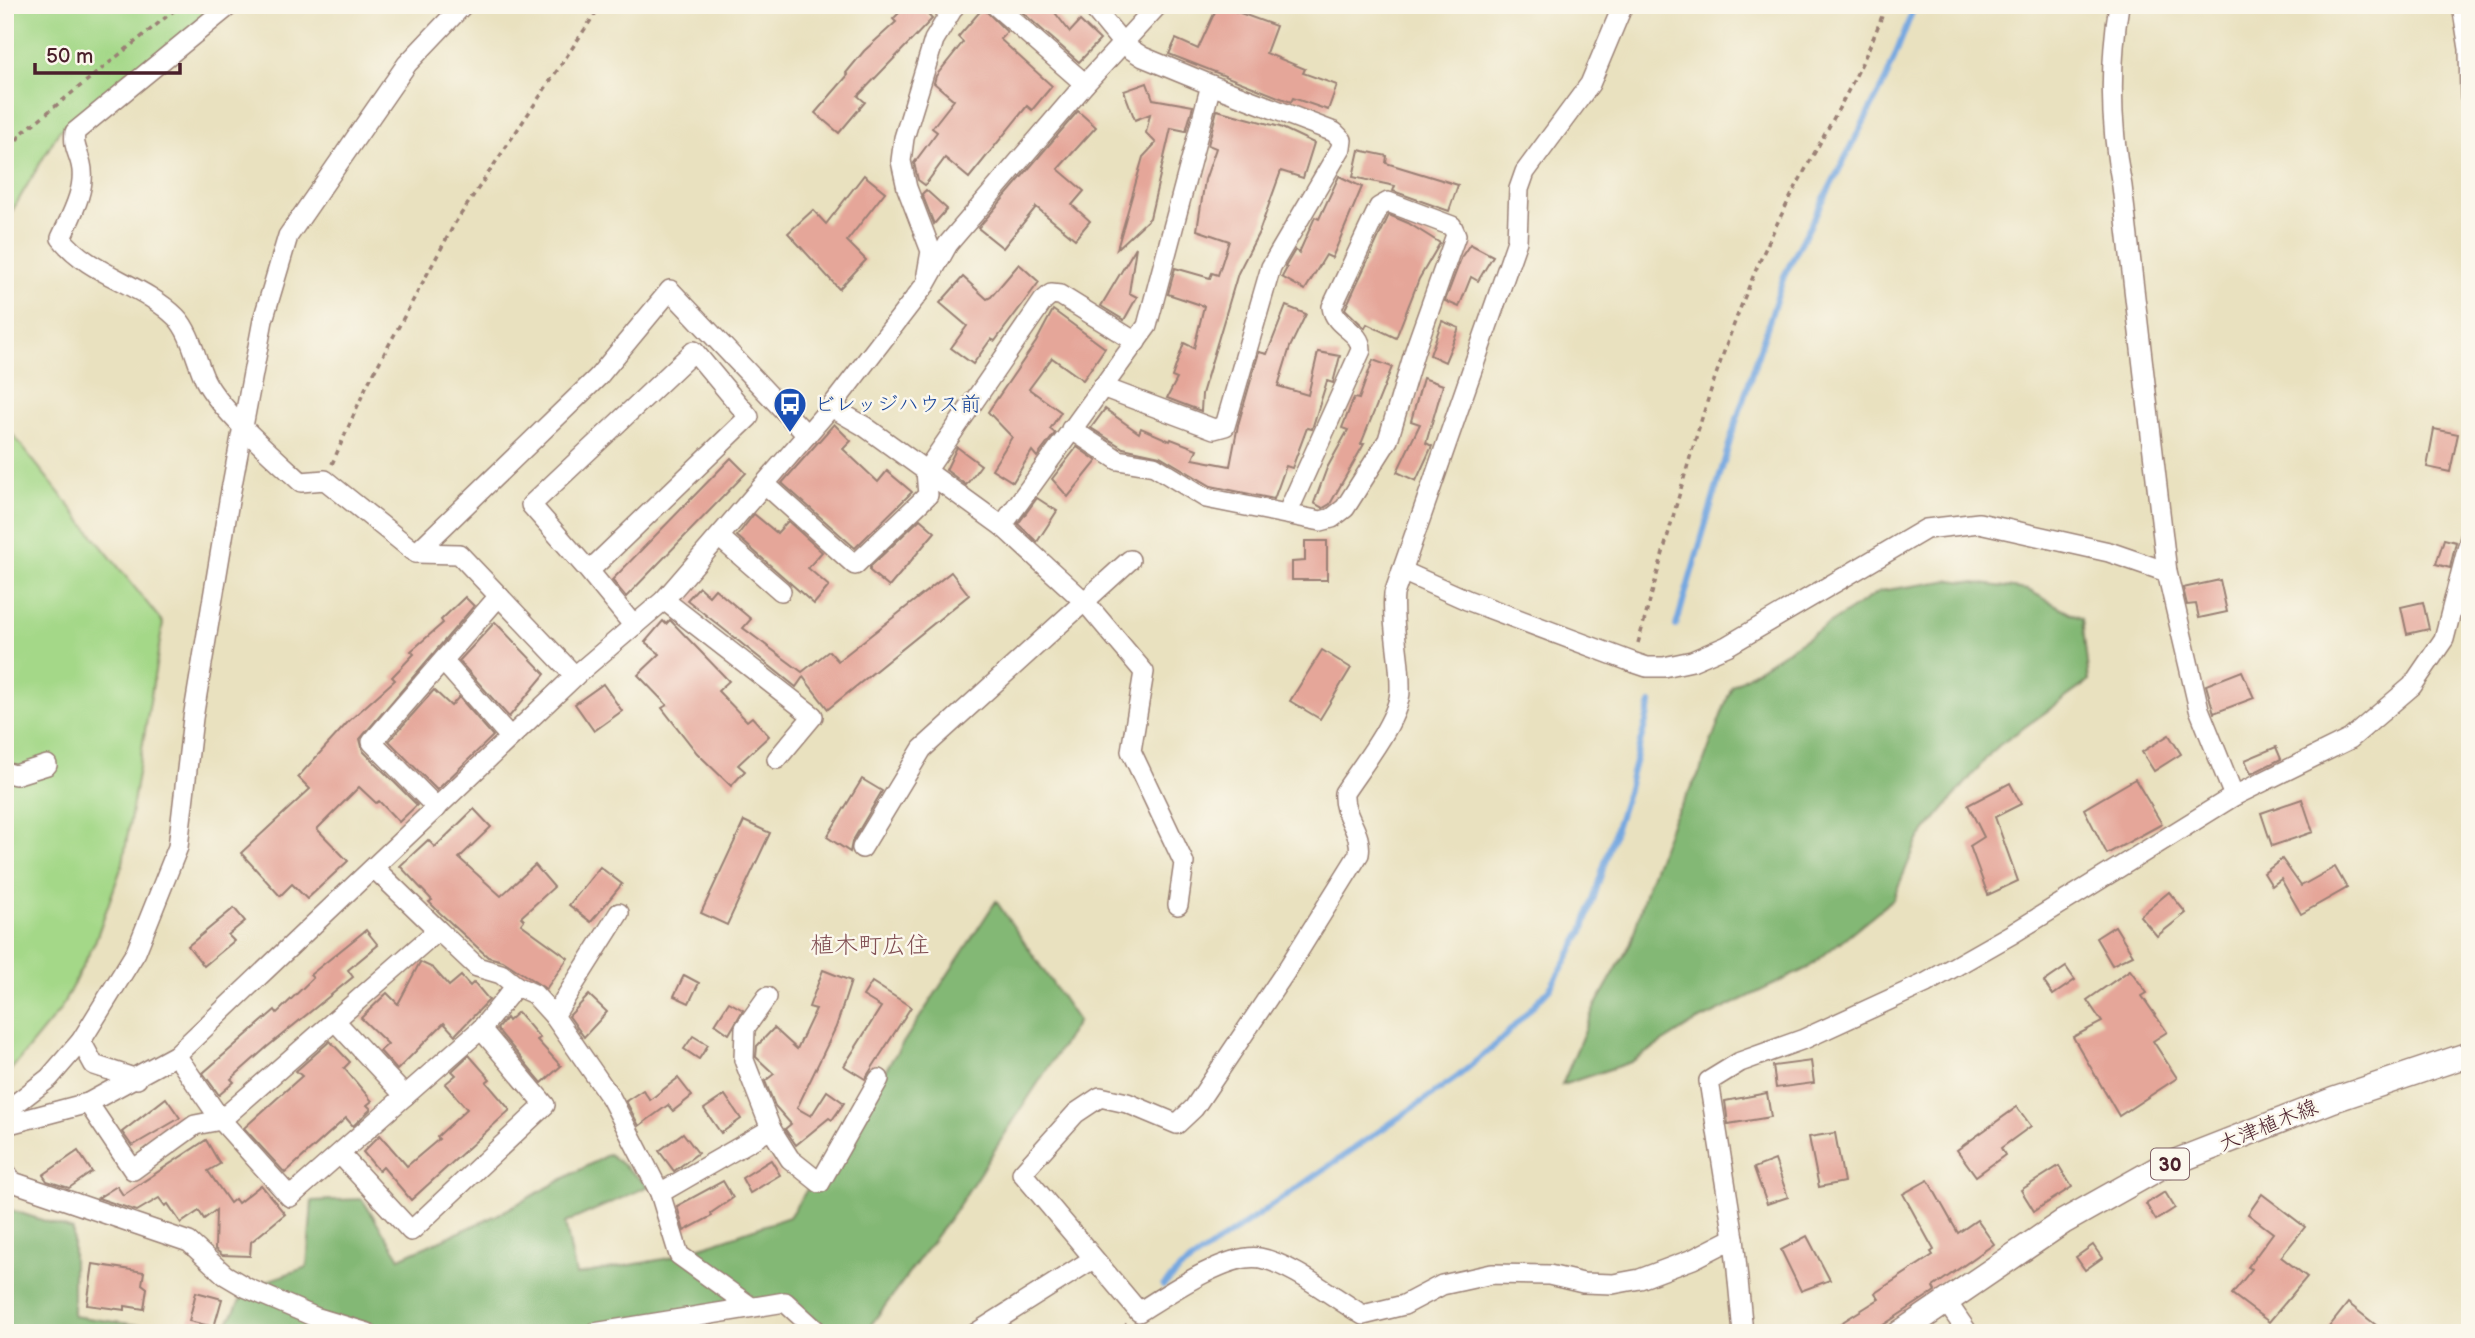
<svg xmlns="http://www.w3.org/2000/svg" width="2475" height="1338" viewBox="0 0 2475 1338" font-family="'Balsamiq Sans','Klee One',sans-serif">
  <rect width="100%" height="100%" fill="#fbf7ec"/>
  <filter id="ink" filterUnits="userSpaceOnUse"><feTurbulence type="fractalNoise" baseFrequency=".0143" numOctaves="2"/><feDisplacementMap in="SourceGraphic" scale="14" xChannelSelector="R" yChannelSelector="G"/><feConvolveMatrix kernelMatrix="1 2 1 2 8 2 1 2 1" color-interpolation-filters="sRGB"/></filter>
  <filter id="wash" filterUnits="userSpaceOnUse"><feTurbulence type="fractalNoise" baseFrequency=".00686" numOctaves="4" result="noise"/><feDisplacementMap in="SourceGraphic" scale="28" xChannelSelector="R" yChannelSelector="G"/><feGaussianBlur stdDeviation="1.57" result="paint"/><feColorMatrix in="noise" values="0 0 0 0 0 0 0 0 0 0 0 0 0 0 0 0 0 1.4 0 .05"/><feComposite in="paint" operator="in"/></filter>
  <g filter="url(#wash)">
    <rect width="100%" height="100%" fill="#e9e1bf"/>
    <g fill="#a4d888" stroke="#777c5a" stroke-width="2">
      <path d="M5,5H218L59,131L5,223Z"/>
      <path d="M5,425L163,623L123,863L95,942L60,1010L5,1077Z"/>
    </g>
    <g fill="#83b874" stroke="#666c50" stroke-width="2">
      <path d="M1951,580L2028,590L2082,619L2089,681L1994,749L1918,840L1893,899L1808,968L1692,1024L1631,1062L1562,1085L1594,1008L1631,943L1647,887L1672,821L1700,772L1732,686L1880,591Z"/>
      <path d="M996,901L1078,1021L959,1205L865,1333H838L782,1307L608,1333H222L247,1288L307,1267L312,1201L362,1199L400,1258L497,1215L609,1154L649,1186L565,1223L576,1275L669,1258L789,1217Z"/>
      <path d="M5,1208L73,1230V1316L194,1333H5Z"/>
    </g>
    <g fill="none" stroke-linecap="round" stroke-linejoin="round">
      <g stroke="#75a7e0" stroke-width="6">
        <path d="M1676,626L1733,431L1784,276L1886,79L1915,5"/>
        <path d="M1163,1286L1180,1269L1456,1078L1500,1041L1551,987L1583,931L1624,803L1651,703"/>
        <path d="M1135,1333L1136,1331"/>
      </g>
    </g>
    <g id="blocks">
      <g fill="#e5a699">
        <path d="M907,5H919L932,19L858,96L865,102L839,133L815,113L848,75L846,73L864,51L896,22L893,19Z"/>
        <path d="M1014,5H1049L1070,32L1080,21L1100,40L1079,62Z"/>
        <path d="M1218,5L1276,26L1266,53L1305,69L1303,73L1337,85L1328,110L1293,98L1291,102L1169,54L1176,39L1198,49Z"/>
        <path d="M983,8L1007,32L1000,39L1052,86L1032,110L1027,106L969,178L945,158L925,185L918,180L914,163L937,132L932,128L954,100L934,83L936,76L963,42L958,37Z"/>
        <path d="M1147,83L1153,99L1193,106L1186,131L1171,128L1150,218L1117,249L1143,157L1156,143L1146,133L1150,114L1135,120L1124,91Z"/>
        <path d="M1217,110L1280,127L1314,143L1303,178L1281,171L1259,232L1238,273L1202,394L1201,411L1167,398L1177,379L1172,377L1184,343L1194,348L1204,306L1168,294L1175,268L1210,278L1212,273L1218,275L1229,241L1197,230L1205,180L1216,148L1208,145Z"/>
        <path d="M1078,111L1096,127L1058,169L1084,191L1072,205L1090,221L1075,239L1036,207L1003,248L978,228Z"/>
        <path d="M1359,150L1387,156L1386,163L1458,185L1449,211L1393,191L1395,186L1353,177Z"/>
        <path d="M864,175L885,192L847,241L866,260L839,289L788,233L813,210L826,224Z"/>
        <path d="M1339,176L1362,187L1332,258L1326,255L1305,290L1282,277L1287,268L1285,267L1295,250L1299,253L1315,217L1319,219Z"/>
        <path d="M926,190L947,209L934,224L922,194Z"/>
        <path d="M1389,215L1408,223L1440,243L1419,279L1396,338L1367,324L1365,328L1345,309Z"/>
        <path d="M1470,244L1493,256L1478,281L1471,277L1459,307L1445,301L1462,256Z"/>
        <path d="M1136,247L1129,293L1137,297L1124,320L1101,306Z"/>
        <path d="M1019,264L1039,282L995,341L991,339L973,364L951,348L967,326L940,303L963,277L987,299L991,297Z"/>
        <path d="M1286,306L1306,314L1290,347L1278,386L1308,395L1318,352L1340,356L1334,379L1333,383L1327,381L1312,429L1307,428L1292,468L1286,466L1274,499L1211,486L1160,456L1123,448L1091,428L1105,409L1139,433L1141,428L1170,441L1171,439L1197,449L1193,459L1230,466L1238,425L1259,352L1267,354Z"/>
        <path d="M1053,310L1105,348L1083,380L1052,358L1029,389L1061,412L1050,429L1055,433L1037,457L1032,451L1013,482L992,469L1012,437L988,412L1036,342Z"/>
        <path d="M1442,321L1459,328L1445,362L1430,355Z"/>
        <path d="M1373,360L1392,367L1361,444H1364L1330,504L1323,508L1314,503L1327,468L1348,430L1342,428L1354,398L1359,399Z"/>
        <path d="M1423,378L1443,385L1426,443L1432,446L1416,481L1397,472L1420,424L1411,421Z"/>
        <path d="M834,424L851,441L843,449L878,482L887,471L912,492L855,548L782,483Z"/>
        <path d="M2434,429L2458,434L2450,472L2427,467Z"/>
        <path d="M957,447L981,465L966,485L946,470Z"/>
        <path d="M1077,447L1097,461L1068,497L1052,479Z"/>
        <path d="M731,458L746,473L626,597L612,580Z"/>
        <path d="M1037,498L1057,511L1037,542L1018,524Z"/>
        <path d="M754,514L777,533L788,521L822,552L808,568L829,586L814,604L737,536Z"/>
        <path d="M920,519L935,532L889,587L870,571V567Z"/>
        <path d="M2444,539L2456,542L2450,568L2436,564Z"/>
        <path d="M1305,541H1327V580H1292V562L1305,561Z"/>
        <path d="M951,572L969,595L828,709L803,677L796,687L687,600L699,587L709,596L715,589L751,619L743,628L802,672L829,651L838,661Z"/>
        <path d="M2220,580L2227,612L2199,618L2196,604L2187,605L2183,588Z"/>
        <path d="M465,597L474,606L360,739L363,751L417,805L399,822L379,801L376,803L359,787L317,829L348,861L307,899L292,884L280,896L241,853L310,789L298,777L349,721L395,680L392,677L414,654L411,651L443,623L441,620Z"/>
        <path d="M2423,602L2429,629L2407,634L2401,607Z"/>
        <path d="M670,620L729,681L718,691L747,721L752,717L769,736L738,765L745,771L731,786L697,753L662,708L667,705L638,675L660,654L645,642L663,621L666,624Z"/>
        <path d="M495,622L545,674L509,717L459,661Z"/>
        <path d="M1322,650L1351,668L1320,719L1290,701Z"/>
        <path d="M2242,671L2254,698L2214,713L2206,685Z"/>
        <path d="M603,684L622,711L594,731L575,704Z"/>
        <path d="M434,690L451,706L459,697L493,736L437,790L389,741Z"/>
        <path d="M2169,735L2181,754L2154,771L2142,752Z"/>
        <path d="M2276,747L2281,759L2251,774L2245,760Z"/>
        <path d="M862,779L882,791L852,842L850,852L827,837Z"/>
        <path d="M2135,779L2162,824L2107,854L2084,809Z"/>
        <path d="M2010,783L2021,804L1995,817L2018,881L1988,895L1970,846L1984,837L1968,805Z"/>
        <path d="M2302,799L2313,832L2272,846L2261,813Z"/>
        <path d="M474,809L491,827L459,858L501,896L535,865L554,887L521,917L524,920L521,924L568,958L546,989L503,961L488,957L440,913L429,902L432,900L400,866L428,840L435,847Z"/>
        <path d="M744,821L770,833L727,925L701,913Z"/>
        <path d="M2282,859L2301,886L2335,867L2347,888L2301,914L2281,879L2272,886L2264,873Z"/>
        <path d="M600,867L622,884L591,922L569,905Z"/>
        <path d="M2169,892L2186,913L2157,936L2140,916Z"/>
        <path d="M234,908L245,921L228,935L234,941L204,966L188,946Z"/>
        <path d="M2115,926L2133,955L2112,965L2096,938Z"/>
        <path d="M366,930L378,945L348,970L353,977L267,1047L231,1079L234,1082L219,1095L203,1073L275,1010L277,1013L313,978L310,975Z"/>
        <path d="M420,962L433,968L449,986L461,976L470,986L474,982L489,1000L455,1035L444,1023L397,1070L380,1051L388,1044L361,1018L387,993L398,1004Z"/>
        <path d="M2066,967L2075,980L2053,995L2044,982Z"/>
        <path d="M823,970L851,981L836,1027L797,1108L811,1116L827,1091L844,1103L832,1120L829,1118L796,1145L785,1129L791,1124L775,1106L765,1081L774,1074L756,1057L757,1046L774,1028L797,1049L816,1009L809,1007Z"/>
        <path d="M2130,970L2147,993L2142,996L2167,1032L2153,1041L2177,1078L2119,1116L2073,1037L2102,1022L2087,1000Z"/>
        <path d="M684,975L699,983L689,1003L674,996Z"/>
        <path d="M872,982L911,1007L865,1079L844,1066L881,1007L863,996Z"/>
        <path d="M589,995L607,1012L584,1037L569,1016Z"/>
        <path d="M729,1002L743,1010L729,1034L715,1024Z"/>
        <path d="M518,1012L540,1038L537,1040L561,1066L542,1083L497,1029L506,1018L508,1021Z"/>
        <path d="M693,1036L708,1045L699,1059L684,1049Z"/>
        <path d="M330,1041L350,1062L344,1068L372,1101L367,1105L371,1109L353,1126L346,1118L285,1173L244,1128L302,1076L296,1071Z"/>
        <path d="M469,1055L490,1079L486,1082L510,1110L411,1200L383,1167L379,1171L363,1152L380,1135L407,1166L439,1139L437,1137L467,1109L445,1084L456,1075L452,1071Z"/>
        <path d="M1811,1061L1814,1083L1776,1088L1773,1066Z"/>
        <path d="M678,1078L692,1096L673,1111L668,1105L639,1126L626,1101L643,1090L650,1100Z"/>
        <path d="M1767,1093L1771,1117L1728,1124L1725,1101Z"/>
        <path d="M725,1095L741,1119L721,1133L704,1109Z"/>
        <path d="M166,1098L180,1118L132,1146L122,1132Z"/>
        <path d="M2017,1107L2031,1126L2001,1148L2005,1155L1976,1176L1957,1150Z"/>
        <path d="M683,1133L698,1153L674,1171L659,1151Z"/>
        <path d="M1835,1133L1844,1182L1819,1187L1809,1137Z"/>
        <path d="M206,1140L220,1164L208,1171L230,1203L235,1199L238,1203L261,1185L285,1214L251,1242L250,1256L222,1255L215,1249L216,1210L204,1219L199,1211L181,1223L168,1204L165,1206L159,1198L137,1211L98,1198L117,1186L123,1195Z"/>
        <path d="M78,1151L92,1172L69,1188L47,1181L43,1175Z"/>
        <path d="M771,1160L780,1175L750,1193L742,1178Z"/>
        <path d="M1775,1160L1788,1197L1767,1204L1754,1168Z"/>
        <path d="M2059,1166L2072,1187L2034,1211L2021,1190Z"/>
        <path d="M1928,1180L1958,1233L1977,1220L1994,1244L1933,1287L1935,1291L1871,1333H1825L1879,1299L1875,1293L1933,1255L1931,1252L1934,1250L1903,1194Z"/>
        <path d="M723,1181L733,1198L711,1213L712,1216L684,1231L677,1206Z"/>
        <path d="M2165,1192L2175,1208L2156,1220L2146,1204Z"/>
        <path d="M2262,1194L2305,1227L2281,1257L2307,1277L2269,1322L2232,1294L2252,1269L2248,1267L2273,1233L2248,1214Z"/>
        <path d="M1807,1236L1830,1280L1801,1291L1781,1250Z"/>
        <path d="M2093,1245L2102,1258L2085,1270L2076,1257Z"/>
        <path d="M93,1264L144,1272L142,1284L147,1288L144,1309L125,1306V1310L87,1305Z"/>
        <path d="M196,1292L222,1299L214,1327L189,1321Z"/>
        <path d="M2348,1303L2386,1333H2337L2329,1327Z"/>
      </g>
    </g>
  </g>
  <g filter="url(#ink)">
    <use href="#blocks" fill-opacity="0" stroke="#9a8075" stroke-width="2"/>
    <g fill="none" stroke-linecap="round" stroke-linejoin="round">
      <defs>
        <g id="minor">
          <path d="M230,5L75,132C73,147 78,151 81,164C87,188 71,216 61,238C88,274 143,284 176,317C191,332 196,361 205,380C220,410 275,458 301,482L325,480L416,553L459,554L575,676"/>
          <path d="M995,5L1085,84"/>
          <path d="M1623,5L1590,84L1525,172L1519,189L1517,241L1394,594C1391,627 1401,658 1400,690C1400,719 1360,768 1344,793C1342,816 1363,832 1359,854L1288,968L1194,1108L1177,1124L1127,1103L1100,1097L1076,1113L1022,1173L1139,1312C1166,1295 1228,1252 1260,1258C1292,1264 1334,1298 1363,1315L1404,1305L1442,1285L1492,1274L1549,1275L1583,1283L1613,1284L1640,1279L1693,1259L1734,1238"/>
          <path d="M2119,5C2109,67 2110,125 2122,186L2167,572L2199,709L2234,796"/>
          <path d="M2462,5L2469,49L2470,97"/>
          <path d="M927,274L931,251L907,188L901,161L904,138L934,40L955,5"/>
          <path d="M1102,387L1214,429L1225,426L1271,267L1341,148L1342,140L1334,132L1211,85"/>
          <path d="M831,407L864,426L1002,526L1147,326L1211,85L1143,57L1124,45L1091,5"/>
          <path d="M1071,429L1118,460L1154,466L1206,498L1321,521L1332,518L1345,508L1388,440L1415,350L1456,235L1452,226L1388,202L1379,207L1332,307C1335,328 1361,330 1361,350L1287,514"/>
          <path d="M765,484L855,565L928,495L926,471L1043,301L1051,294L1060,295L1136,342"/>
          <path d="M1002,526L1085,602L1144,672L1131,751L1184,863L1178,905"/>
          <path d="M719,537L781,591"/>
          <path d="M416,553L598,377L670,290L807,435"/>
          <path d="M589,571L531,505L694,351L749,417L589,571L634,626"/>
          <path d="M1402,571L1467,600L1632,662L1647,667H1664L1692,661L1727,646L1926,529L1979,523L2109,552L2167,572"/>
          <path d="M664,600L813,716L777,759"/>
          <path d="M443,661L510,737"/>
          <path d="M5,772L15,775L47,765"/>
          <path d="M437,808L372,742L499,596"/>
          <path d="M862,848L922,749L1130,560"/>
          <path d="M375,869L438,930"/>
          <path d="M767,997L745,1028L744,1060L771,1129"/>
          <path d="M554,1016L619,913"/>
          <path d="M336,1022L405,1096"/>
          <path d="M81,1041L94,1065L137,1079"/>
          <path d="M176,1055L221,1120L290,1197L481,1029L516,986L534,994L554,1016L611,1098L660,1193L679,1255L751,1307"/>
          <path d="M88,1103L133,1170L195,1125L221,1120L438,930L477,967L501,974L516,986"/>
          <path d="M5,1112L49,1078L81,1041L136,952L178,847L193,718L229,501L263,320L288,236L407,64L463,5"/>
          <path d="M5,1125L88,1103L176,1055L575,676L664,600L831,407L925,285L948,244L1085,84L1158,5"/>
          <path d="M340,1154L411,1231L545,1105L481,1029"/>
          <path d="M5,1171L13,1182L189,1242L225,1275L247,1288L315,1317L368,1333"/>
          <path d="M660,1193L771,1129L790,1159L820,1183L879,1079"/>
          <path d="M1946,1301L1968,1333"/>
          <path d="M594,1333L785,1302L819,1333"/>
          <path d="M976,1333L1093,1259"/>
          <path d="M1743,1333L1734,1238L1709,1081L1740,1062L1804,1039L1926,983L2012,934L2234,796L2350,739L2412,686L2444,639L2470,538"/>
        </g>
        <path id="major" d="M1900,1333L2063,1222L2159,1168L2333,1100L2470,1054"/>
      </defs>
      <use href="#minor" stroke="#9a8075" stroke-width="22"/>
      <use href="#major" stroke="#9a8075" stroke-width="27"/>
      <g stroke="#9a8075" stroke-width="3.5" stroke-dasharray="5 5" stroke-linecap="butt">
        <path d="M5,156L22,133L181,5"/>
        <path d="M332,464L366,387L455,223L601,5"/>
        <path d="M1638,643C1676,509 1709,370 1768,243C1805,161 1856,91 1886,5"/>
        <path d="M1119,1333L1127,1324"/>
      </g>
      <use href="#minor" stroke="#fff" stroke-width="19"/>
      <use href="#major" stroke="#fff" stroke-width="24"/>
    </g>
  </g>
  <defs>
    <symbol id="bus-pin" viewBox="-11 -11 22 30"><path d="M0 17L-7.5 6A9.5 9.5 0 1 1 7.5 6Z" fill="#1a4fb4" stroke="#fbf7ec"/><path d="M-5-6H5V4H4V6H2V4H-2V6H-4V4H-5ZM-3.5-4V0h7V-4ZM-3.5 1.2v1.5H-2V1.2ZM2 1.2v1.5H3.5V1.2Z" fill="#fff"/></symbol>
  </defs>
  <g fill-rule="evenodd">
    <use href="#bus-pin" x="771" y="385" width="38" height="52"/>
  </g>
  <g text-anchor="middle" stroke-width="5" stroke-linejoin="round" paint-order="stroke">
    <rect fill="#fbf7ec" stroke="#7f6065" stroke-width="2" x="2151" y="1148.5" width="38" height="31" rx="5"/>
    <g font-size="19" font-weight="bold" fill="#4a1f2b">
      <text x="2170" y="1171">30</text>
    </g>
    <g font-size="21" fill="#164399" stroke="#fbf7ec" text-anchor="start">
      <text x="814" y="411">ビレッジハウス前</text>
    </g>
    <g font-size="21" fill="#4a1f2b" stroke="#fbf7ec">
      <text transform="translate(2268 1125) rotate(-22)" y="7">大津植木線</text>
    </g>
    <g font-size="24" fill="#804e52" stroke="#fbf7ec">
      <text x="870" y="953">植木町広住</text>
    </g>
  </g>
  <rect width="2475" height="1338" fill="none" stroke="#fbf7ec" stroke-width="28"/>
  <path d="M35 63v10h145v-10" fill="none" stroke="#4a1f2b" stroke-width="3.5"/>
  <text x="46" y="63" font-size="21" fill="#4a1f2b" stroke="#fbf7ec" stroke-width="5" paint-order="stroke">50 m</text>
</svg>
